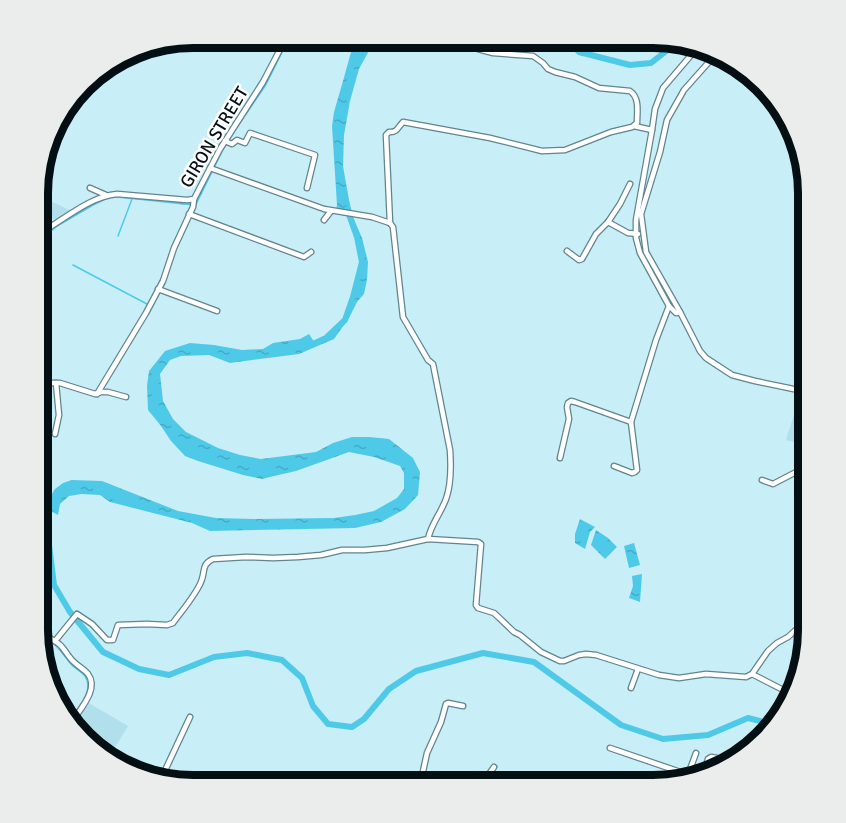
<svg xmlns="http://www.w3.org/2000/svg" width="846" height="823" viewBox="0 0 846 823" font-family="Signika,sans-serif">
  <defs>
    <pattern id="water-ripples" width="26" height="14" patternUnits="userSpaceOnUse" patternTransform="scale(1.5)"><rect width="26" height="14" fill="#4ecae8"/><path d="M2 4q2-2 4 0t4 0M15 11q2-2 4 0t4 0" fill="none" stroke="#42acc6"/></pattern>
  </defs>
  <rect width="100%" height="100%" fill="#c8eef8"/>
  <g fill="#b2dfec">
    <path d="M51,201L73,212L57,221L44,213L40,219V212L44,213Z"/>
    <path d="M798,402L808,405V446L786,440Z"/>
    <path d="M87,702L128,726L109,757L71,726Z"/>
  </g>
  <g fill="url(#water-ripples)">
    <path d="M287,38H290L266,86L227,143L196,206L111,197L93,206L57,227L50,233L40,246V236L47,230L89,204L109,196L195,202L225,143Z"/>
    <path d="M359,38H376L359,69L350,101L344,135L343,166L349,200L353,217L362,238L368,262L367,280L364,294L357,302L349,318L334,339L299,354L230,363L209,355L181,356L170,360L160,374L163,401L173,419L186,432L218,448L240,455L261,459L316,452L333,443L352,437H369L389,439L413,458L420,472L418,495L405,509L381,522L355,528L210,531L192,523L110,502L100,495L81,494L69,496L60,504L58,515L45,508L48,500L55,489L63,483L72,480L102,481L178,511L216,518L255,519L334,518L355,515L374,511L397,498L404,489V473L400,466L374,457L349,452L296,471L274,476L262,479L243,475L198,461L185,456L171,441L161,426L148,410L147,386L149,371L165,351L190,343L214,345L242,350L263,349L273,343L300,339L309,334L315,343C345,329 350,311 358,280C359,275 362,268 362,262C363,248 353,226 348,212L336,210L337,205L332,126L334,112L343,81L353,45Z"/>
    <path d="M580,519L595,527L590,532L585,549L575,543V534Z"/>
    <path d="M596,530L608,538L617,547L605,559L591,545Z"/>
    <path d="M634,543L640,565L629,568L624,546Z"/>
    <path d="M642,574L640,602L629,598L633,586L632,576Z"/>
  </g>
  <g fill="none" stroke-linecap="round" stroke-linejoin="round">
    <g stroke="#4ecae8" stroke-width="1.5">
      <path d="M118,236L132,199"/>
      <path d="M73,265L147,304"/>
      <path d="M49,640C59,646 63,655 71,664C75,669 81,671 85,676C95,691 77,709 69,722"/>
    </g>
    <g stroke="#4ecae8" stroke-width="6">
      <path d="M566,39L579,52L630,65L651,63L679,41"/>
      <path d="M311,345L326,338L345,320L353,297L362,262L357,237L347,209"/>
      <path d="M52,504L46,520L54,585L70,612L103,652L139,669L169,675L214,657L247,653L282,660L302,678L313,706L328,724L352,727L364,719L389,689L416,671L483,653L534,662L621,725L663,739L708,735L748,718L772,724"/>
    </g>
    <defs>
      <g id="minor">
        <path d="M716,54L684,90L667,120L660,152L641,214L646,252L680,312L700,351L706,358L732,375L755,381L808,392"/>
        <path d="M634,126L652,130"/>
        <path d="M225,141L232,144L237,140L245,143L250,133L315,155L307,188"/>
        <path d="M210,168L324,209L372,217L390,223L393,227L403,317L428,360L433,364L450,450C451,464 451,485 446,499C441,513 431,524 428,539"/>
        <path d="M90,188L106,195"/>
        <path d="M189,214L304,257L311,252"/>
        <path d="M324,220L331,211"/>
        <path d="M40,222L49,228"/>
        <path d="M608,222L628,233L638,234"/>
        <path d="M390,223L386,135L389,132C397,133 398,127 403,122L490,138L542,151L565,150L611,132L632,127L637,123C637,112 640,98 630,91L599,88L575,77L555,72L548,69L543,63L533,56L493,53L478,49"/>
        <path d="M40,235L45,230C67,217 92,196 117,194L187,200L194,199L220,149L263,82L286,38"/>
        <path d="M567,251L579,260L582,259L596,234L608,222L620,204L630,184"/>
        <path d="M158,289L217,311"/>
        <path d="M680,312L676,313L669,306L640,253L636,238V220L652,130L655,109L663,88L698,47"/>
        <path d="M39,383H60L95,394L101,392H108L126,397"/>
        <path d="M97,394L146,313L163,281L174,248L193,207L194,199"/>
        <path d="M39,431H45"/>
        <path d="M55,434L59,415L56,383"/>
        <path d="M39,451L40,443"/>
        <path d="M560,458L569,419L567,407L568,403L571,401L575,402L631,422"/>
        <path d="M614,466L632,473L635,472L637,470L631,422L656,340L669,306"/>
        <path d="M762,480L773,484L800,470L808,472"/>
        <path d="M38,632C45,636 53,639 59,644C65,649 68,657 74,662C79,667 84,669 88,674C100,690 78,711 70,725"/>
        <path d="M55,641L77,614L92,624L107,640H113L118,625L147,624L167,625L173,623C181,612 199,591 202,579C205,570 202,564 213,559L246,557L273,558L298,557L321,555L342,550H365L387,548L428,539L478,542L481,544L476,605L478,608L494,613L514,632L520,635L541,652L560,661H564L579,655L586,654L596,655L659,675L679,678L706,674L746,677L752,674L768,651L777,643L788,637L808,619"/>
        <path d="M752,674L793,695"/>
        <path d="M631,688L638,669"/>
        <path d="M610,748L689,775"/>
        <path d="M705,769L708,759L711,757L728,760"/>
        <path d="M688,775L696,753"/>
        <path d="M161,779L190,717"/>
        <path d="M420,785L427,753L441,722L446,704L448,703L463,706"/>
        <path d="M481,785L494,767"/>
      </g>
    </defs>
    <use href="#minor" stroke="#61848d" stroke-width="7"/>
    <use href="#minor" stroke="#fff" stroke-width="4.5"/>
  </g>
  <g text-anchor="middle" stroke-width="5" stroke-linejoin="round" paint-order="stroke">
    <g font-size="18" fill="#030f12" stroke="#fff">
      <text transform="translate(214 137) rotate(-59)" y="6">GIRON STREET</text>
    </g>
  </g>
  <path d="M0 0H846V823H0ZM193 48H653A145 145 0 0 1 798 193V630A145 145 0 0 1 653 775H193A145 145 0 0 1 48 630V193A145 145 0 0 1 193 48Z" fill="#ebecec" fill-rule="evenodd"/>
  <path fill="none" stroke="#030f12" stroke-width="8" d="M193 48H653A145 145 0 0 1 798 193V630A145 145 0 0 1 653 775H193A145 145 0 0 1 48 630V193A145 145 0 0 1 193 48Z"/>
</svg>
